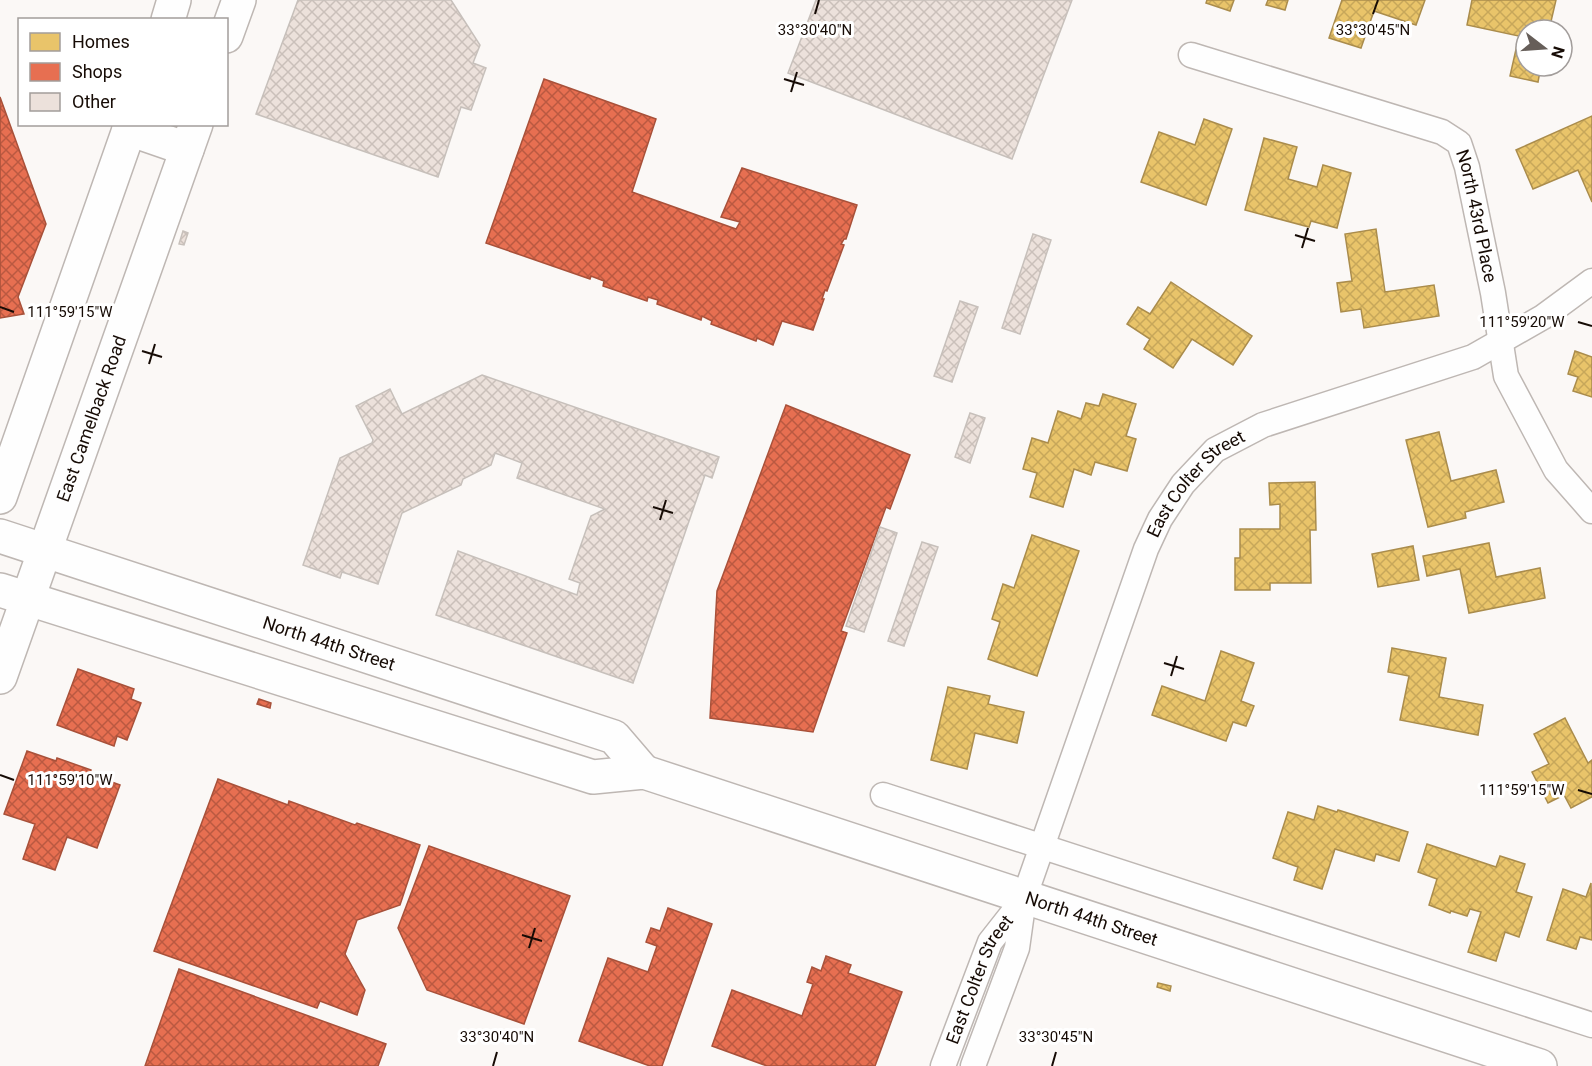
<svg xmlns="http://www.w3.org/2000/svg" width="1592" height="1066" viewBox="0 0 1592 1066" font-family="Roboto,sans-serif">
  <defs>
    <pattern id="homes-cross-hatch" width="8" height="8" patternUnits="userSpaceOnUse" patternTransform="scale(1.5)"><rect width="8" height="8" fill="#e9c46a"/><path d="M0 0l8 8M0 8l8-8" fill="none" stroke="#c7a75a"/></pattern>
    <pattern id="shops-cross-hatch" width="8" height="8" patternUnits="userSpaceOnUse" patternTransform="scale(1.5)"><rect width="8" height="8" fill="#e76f51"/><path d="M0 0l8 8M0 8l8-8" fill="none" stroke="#ba5941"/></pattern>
    <pattern id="building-cross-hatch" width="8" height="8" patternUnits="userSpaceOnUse" patternTransform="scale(1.5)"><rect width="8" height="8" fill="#ece1db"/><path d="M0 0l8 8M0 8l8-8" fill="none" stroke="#cac0ba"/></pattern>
  </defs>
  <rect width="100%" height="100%" fill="#fbf8f6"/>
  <g fill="url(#homes-cross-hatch)" stroke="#aa8c4c" stroke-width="1.5">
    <path d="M1207,0H1234L1230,11L1206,3Z"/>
    <path d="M1268,0H1288L1285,10L1266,5Z"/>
    <path d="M1342,0H1425L1416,25L1374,11L1361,48L1329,38Z"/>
    <path d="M1472,0H1556L1549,30H1526V66H1541L1538,82L1510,76L1519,36L1467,25Z"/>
    <path d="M1592,116V202L1578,170L1533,189L1516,150Z"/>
    <path d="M1204,119L1232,129L1206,205L1141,182L1159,132L1195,145Z"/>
    <path d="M1264,138L1297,147L1288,179L1317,187L1323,165L1351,173L1337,228L1311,221L1309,227L1245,210Z"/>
    <path d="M1376,229L1385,292L1434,285L1439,316L1364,328L1361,309L1341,312L1337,283L1352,281L1345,234Z"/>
    <path d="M1171,282L1252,336L1233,365L1192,339L1173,368L1144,349L1150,339L1127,324L1138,307L1150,314Z"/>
    <path d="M1575,351L1592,357V397L1573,391L1578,377L1568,374Z"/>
    <path d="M1103,394L1136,404L1126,436L1136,439L1127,471L1095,462L1091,475L1074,469L1063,507L1030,497L1037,473L1023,469L1032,438L1048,443L1058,411L1081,419L1086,403L1099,406Z"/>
    <path d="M1439,432L1451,481L1496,470L1504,502L1465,512L1466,518L1428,527L1406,440Z"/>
    <path d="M1315,482L1316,530H1310L1311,583H1270V590H1235V558H1240V529H1280V504L1270,505L1269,483Z"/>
    <path d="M1032,535L1079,551L1037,676L988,659L1000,622L992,619L1003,584L1014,588Z"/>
    <path d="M1489,543L1496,577L1540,568L1545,598L1469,613L1460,569L1427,576L1423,556Z"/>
    <path d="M1413,546L1419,580L1378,587L1372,554Z"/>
    <path d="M1392,648L1446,658L1439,697L1483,705L1478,735L1400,720L1409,676L1388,672Z"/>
    <path d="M1221,651L1254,663L1241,701L1254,706L1246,726L1233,722L1226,741L1152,715L1162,686L1205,701Z"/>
    <path d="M948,687L990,696L988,704L1024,712L1017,743L975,733L967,769L931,760Z"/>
    <path d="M1565,718L1588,763L1592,760V797L1571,808L1564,795L1548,803L1532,772L1549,764L1534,734Z"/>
    <path d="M1318,806L1337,812L1338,810L1408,832L1399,861L1376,854L1374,861L1335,849L1322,889L1294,880L1298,867L1273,858L1288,812L1314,820Z"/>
    <path d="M1427,844L1496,867L1500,856L1525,864L1516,892L1532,897L1519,937L1505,932L1496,961L1468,952L1481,912L1470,909L1467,916L1451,911L1450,913L1429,905L1437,879L1418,872Z"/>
    <path d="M1591,883L1592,940L1580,937L1576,949L1547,940L1563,889L1586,897Z"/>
    <path d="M1158,983L1171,986L1170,991L1157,987Z"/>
  </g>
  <g fill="url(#shops-cross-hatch)" stroke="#a8513a" stroke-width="1.5">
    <path d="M544,79L656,119L632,192L736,229L740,222L721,217L742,168L857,205L846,239H844L841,244L844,245L827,291L825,290L822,299H824L813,330L782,321L773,345L757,338L756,341L711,324L712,321L702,316L701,320L657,304L658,300L648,297L647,301L603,286L604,281L591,276L590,279L486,243Z"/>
    <path d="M0,97L46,224L18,297L24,314L0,318Z"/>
    <path d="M786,405L910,455L890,509L886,507L841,631L847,633L813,732L710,718L717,591Z"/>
    <path d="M78,669L134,689L131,699L141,703L127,740L117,736L114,746L57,725Z"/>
    <path d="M259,699L271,703L270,708L257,704Z"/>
    <path d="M27,751L56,761L57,758L91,770L90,774L120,785L97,848L67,837L55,870L23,859L35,824L4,814Z"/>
    <path d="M218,779L288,805L289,801L355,825L357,823L420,845L400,905L357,920L345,954L365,990L357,1015L320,1001L317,1008L154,951Z"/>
    <path d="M429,846L570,896L524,1024L427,990L398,928Z"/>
    <path d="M668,908L712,924L662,1066H650L579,1041L608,958L648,972L657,946L646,942L651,928L660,931Z"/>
    <path d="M826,956L851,965L848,973L902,992L875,1066H767L712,1046L732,990L802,1016L813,984L807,982L812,967L821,971Z"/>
    <path d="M179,969L386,1044L378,1066H145Z"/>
  </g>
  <g fill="url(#building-cross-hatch)" stroke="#c7c0bb" stroke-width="1.5">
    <path d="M298,0H451L480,45L473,63L486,68L471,110L461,107L438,177L256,114Z"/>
    <path d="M816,0H1072L1012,159L788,73Z"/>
    <path d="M183,231L188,233L184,245L179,244Z"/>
    <path d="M1033,234L1051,240L1020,334L1002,328Z"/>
    <path d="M960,301L978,307L952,382L934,376Z"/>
    <path d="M482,375L719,457L712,478L705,475L633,683L436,615L458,551L577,595L580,583L569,579L591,516L605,509L517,478L522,463L495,453L491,465L463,479L461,485L402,513L378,584L342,572L340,578L303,565L340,458L372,443L373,440L356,406L390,389L402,414Z"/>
    <path d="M970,413L985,418L970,463L955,457Z"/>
    <path d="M880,527L897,533L864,632L846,626Z"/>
    <path d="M922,542L938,547L904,646L888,641Z"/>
  </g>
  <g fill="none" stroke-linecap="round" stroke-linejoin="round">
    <defs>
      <g id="street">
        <path id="s1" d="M1191,55L1442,132L1459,143L1467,167L1493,293L1506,376L1556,470L1592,511"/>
        <path d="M883,795L1592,1025"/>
        <path id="s2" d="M943,1066L990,942L1023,900"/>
        <path id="s3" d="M973,1066L1017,948L1024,898L1146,549L1160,519L1183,484L1215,450L1263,425L1473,357L1543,317L1592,281"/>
      </g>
      <g id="primary">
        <path d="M168,20L174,0"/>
        <path d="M226,36L239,0"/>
        <path d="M129,129L187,149"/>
        <path d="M0,497L131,124"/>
        <path id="s4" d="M0,536L614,737L644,772"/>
        <path id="s5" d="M0,590L593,777L644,772L1540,1066"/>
        <path id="s6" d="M0,677L196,124"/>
      </g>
    </defs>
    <use href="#street" stroke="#beb7b3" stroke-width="27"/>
    <use href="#primary" stroke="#beb7b3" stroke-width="36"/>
    <use href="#street" stroke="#fefefe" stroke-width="24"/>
    <use href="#primary" stroke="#fefefe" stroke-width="33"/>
  </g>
  <path fill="none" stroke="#160b05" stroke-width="2" d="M815,14L819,0M1373,14L1378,0M784,79L804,85M791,92L797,72M1295,235L1315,241M1302,248L1308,228M0,307L14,312M1578,322L1592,326M142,351L162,357M149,364L155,344M653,507L673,513M660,520L666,500M1164,663L1184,669M1171,676L1177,656M0,775L14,780M1578,790L1592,794M522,935L542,941M529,948L535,928M493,1066L497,1052M1052,1066L1056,1052"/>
  <g text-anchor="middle" stroke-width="6" stroke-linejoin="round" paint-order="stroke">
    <g font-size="18" fill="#160b05" stroke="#fff">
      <text dy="6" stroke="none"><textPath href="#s1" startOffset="358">North 43rd Place</textPath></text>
      <text dy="6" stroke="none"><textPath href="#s6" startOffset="274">East Camelback Road</textPath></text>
      <text dy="6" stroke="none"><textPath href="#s3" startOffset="630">East Colter Street</textPath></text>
      <text dy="6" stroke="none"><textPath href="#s4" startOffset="346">North 44th Street</textPath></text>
      <text dy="6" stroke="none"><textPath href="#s5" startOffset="1144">North 44th Street</textPath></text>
      <text dy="6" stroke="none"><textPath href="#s2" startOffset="94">East Colter Street</textPath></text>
    </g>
  </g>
  <g font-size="15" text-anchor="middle" fill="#160b05" stroke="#fff" stroke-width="6" stroke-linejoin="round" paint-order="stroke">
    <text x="815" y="35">33°30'40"N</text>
    <text x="1373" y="35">33°30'45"N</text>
    <text x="70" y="317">111°59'15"W</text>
    <text x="1522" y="327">111°59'20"W</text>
    <text x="70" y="785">111°59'10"W</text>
    <text x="1522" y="795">111°59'15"W</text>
    <text x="497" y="1042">33°30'40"N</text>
    <text x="1056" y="1042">33°30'45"N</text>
  </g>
  <rect x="18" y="18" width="210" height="108" fill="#ffffff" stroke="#a29d9b" stroke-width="1.5"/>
  <rect x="30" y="33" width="30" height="18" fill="#e9c46a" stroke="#a29d9b" stroke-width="1.5"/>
  <text x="72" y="48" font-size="18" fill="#160b05">Homes</text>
  <rect x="30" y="63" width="30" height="18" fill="#e76f51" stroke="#a29d9b" stroke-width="1.5"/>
  <text x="72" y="78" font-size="18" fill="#160b05">Shops</text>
  <rect x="30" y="93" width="30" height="18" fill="#ece1db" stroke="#a29d9b" stroke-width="1.5"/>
  <text x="72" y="108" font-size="18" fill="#160b05">Other</text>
  <g transform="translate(1544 48) rotate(107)"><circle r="28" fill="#ffffff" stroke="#a29d9b" stroke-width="1.5"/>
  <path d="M0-4.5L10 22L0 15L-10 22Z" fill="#665e59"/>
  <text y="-9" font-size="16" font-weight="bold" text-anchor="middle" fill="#160b05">N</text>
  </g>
</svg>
